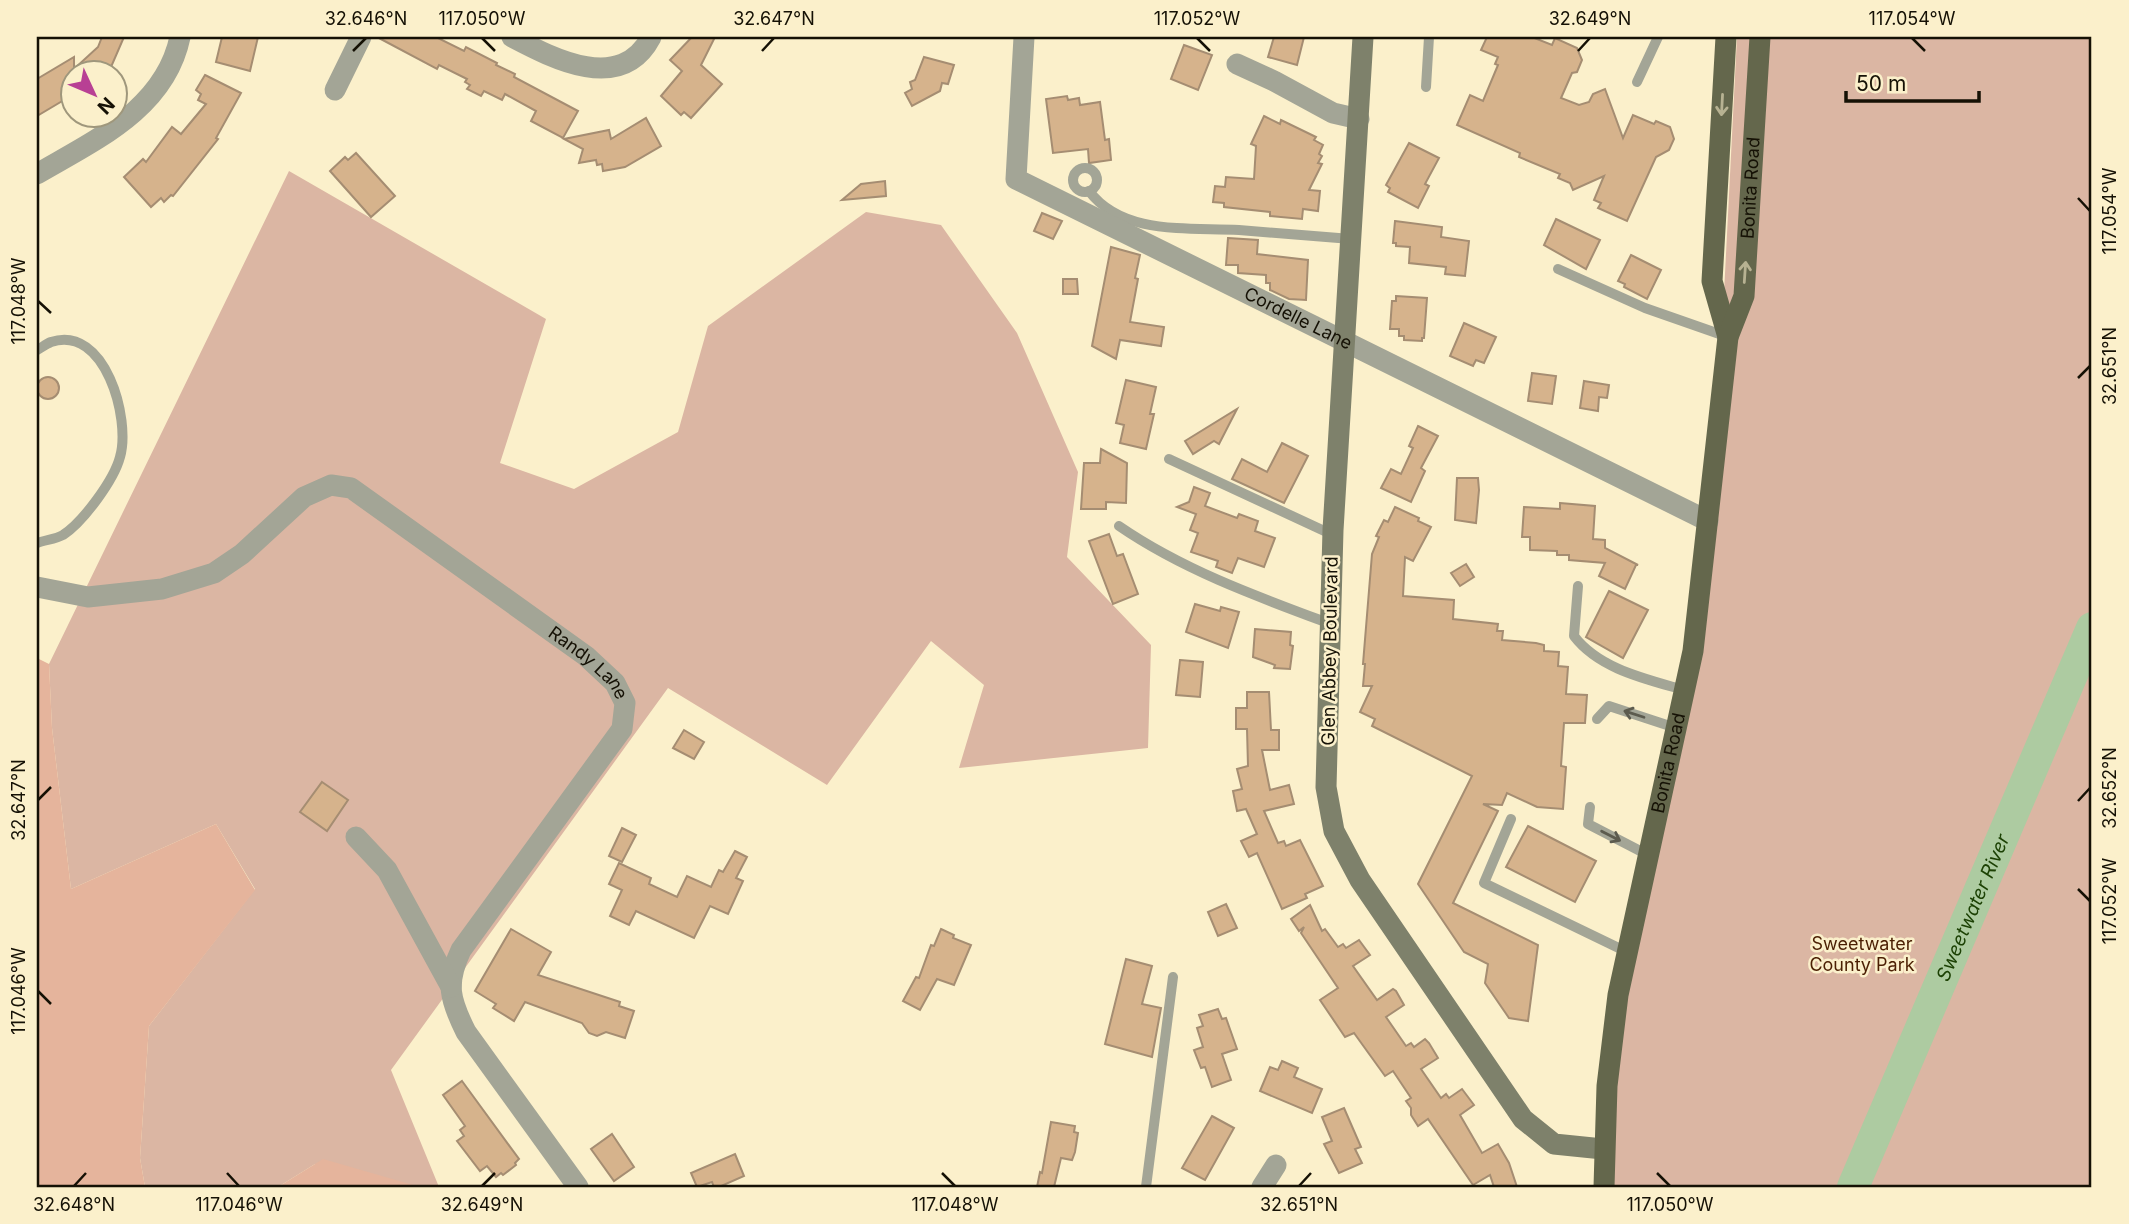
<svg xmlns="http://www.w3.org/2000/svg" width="2129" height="1224" viewBox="0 0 2129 1224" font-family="Inter,sans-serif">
  <rect width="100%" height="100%" fill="#fbf0cb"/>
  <g fill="#dbb6a3">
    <path d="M1737,37H2092V1187H1603L1606,1095L1676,728L1723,313Z"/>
    <path d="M289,171L546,319L500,463L574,489L678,432L708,326L866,212L941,225L1017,333L1078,472L1067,557L1151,645L1148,748L959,768L984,685L931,641L827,785L668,688L391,1070L439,1187H415L315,1164L278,1187H145L140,1158L149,1026L255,889L216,824L71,889L52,728L49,664Z"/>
  </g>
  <g fill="#e5b49c">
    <path d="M37,658L49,664L52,728L71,889L216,824L255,890L149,1026L140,1158L145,1187H37Z"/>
    <path d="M323,1159L420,1187H278Z"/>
  </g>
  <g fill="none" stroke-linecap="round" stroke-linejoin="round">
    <path stroke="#adcba1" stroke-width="32" id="s1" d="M1853,1187L2092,628"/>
  </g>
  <g fill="#d6b38c" stroke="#a58d72" stroke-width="2">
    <path d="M102,37H124L108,74H74V94L37,116V79L74,57V69L98,47Z"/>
    <path d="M222,37H258L250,71L216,62Z"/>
    <path d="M377,37H436L464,51L466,47L497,63L496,65L515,74L514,77L578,111L563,138L531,121L536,111L505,94L502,100L484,91L481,96L467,89L470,85L465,82L467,79L439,65L437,69Z"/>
    <path d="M692,37H715L701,65L722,84L691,118L684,112L681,115L661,96L682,71L670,60Z"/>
    <path d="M1274,37H1304L1297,65L1268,57Z"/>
    <path d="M1487,37H1532L1552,45L1555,38L1577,48L1582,60L1577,72L1572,73L1561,98L1579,105L1589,102L1593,94L1605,89L1623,138L1633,115L1654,124L1656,121L1670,127L1674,139L1669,150L1656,157L1627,221L1598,208L1601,203L1594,200L1604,176L1573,190L1570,183L1558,178L1560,174L1519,157L1520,153L1457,125L1470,95L1483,101L1498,65L1495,64L1498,57L1481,50Z"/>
    <path d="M1184,45L1212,55L1198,90L1171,79Z"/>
    <path d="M924,57L954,65L948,84L942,83L940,91L912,106L905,93L912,89L910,82L915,80Z"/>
    <path d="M205,75L241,93L216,138L218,139L173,196L171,195L164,202L161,198L151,207L124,177L143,159L146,162L172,127L181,134L206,104L198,100L201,94L196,90Z"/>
    <path d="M1067,96L1068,100L1079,98L1080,105L1100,102L1105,140L1109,139L1111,160L1089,163L1088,149L1053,153L1046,99Z"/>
    <path d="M1264,116L1280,124L1281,120L1316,137L1314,140L1323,145L1319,154L1322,156L1318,163L1322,164L1309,190L1320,191L1318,211L1303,209L1302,219L1270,216V212L1224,207V203L1213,202L1215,186L1225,187L1226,177L1254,179L1256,146L1251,144Z"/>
    <path d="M646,118L661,146L625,167L603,171L602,164L597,165L596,160L579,163L583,149L564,139L609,130L611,139Z"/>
    <path d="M1409,143L1439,158L1425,184L1429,186L1418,208L1388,192L1390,188L1386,185Z"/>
    <path d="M356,153L395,196L371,217L330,171L345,157L348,160Z"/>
    <path d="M885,181L886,196L842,200L861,184Z"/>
    <path d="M1042,213L1062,221L1053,239L1034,231Z"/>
    <path d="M1556,219L1600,240L1586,269L1544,245Z"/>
    <path d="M1395,221L1442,227L1441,237L1469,241L1465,276L1445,274L1446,267L1409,263L1410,247L1396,246V243H1393Z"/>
    <path d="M1228,238L1258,240L1257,254L1308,260L1306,300L1289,299L1270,290V283H1266V275L1238,273V265H1226Z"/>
    <path d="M1111,247L1140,255L1135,278L1138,279L1130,322L1164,327L1161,346L1120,340L1116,359L1092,346Z"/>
    <path d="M1631,255L1661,270L1647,299L1624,287L1625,284L1618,281Z"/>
    <path d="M1063,279H1077L1078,294H1063Z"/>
    <path d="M1396,296L1427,298L1424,338H1422V341L1404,340V336H1399V329H1390L1392,301H1396Z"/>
    <path d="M1464,323L1496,337L1484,363L1476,360L1473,366L1450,356Z"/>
    <path d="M1532,373L1556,376L1552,404L1528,401Z"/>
    <circle cx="48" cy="388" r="11"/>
    <path d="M1126,380L1156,387L1150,414H1154L1146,449L1120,443L1124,425L1116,423Z"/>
    <path d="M1584,381L1609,385L1607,398L1599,397L1598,411L1580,408Z"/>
    <path d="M1237,409L1219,444L1214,441L1193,454L1185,441Z"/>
    <path d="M1418,426L1438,436L1421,468L1425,471L1411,502L1381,488L1391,469L1401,474L1413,448L1409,446Z"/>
    <path d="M1282,443L1308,456L1284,503L1232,479L1242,459L1267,472Z"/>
    <path d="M1101,449L1127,463L1126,503L1106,502V509H1081L1084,463H1100Z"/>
    <path d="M1457,478H1478L1479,490L1476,523L1455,520Z"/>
    <path d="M1194,487L1210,493L1205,506L1237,518L1239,514L1258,521L1255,531L1275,538L1264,567L1238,558L1232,573L1216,567L1218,561L1191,552L1198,533L1190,530L1196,514L1177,507L1189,502Z"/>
    <path d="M1560,503L1595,506L1593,539L1605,540V548L1638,565H1636L1625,589L1599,576L1605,563L1569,560V555H1557V551L1530,550V537H1522L1524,507L1560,509Z"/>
    <path d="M1395,507L1419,518L1418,521L1431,527L1413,561L1405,557L1403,596L1454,600L1453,619L1498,624L1497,631H1503L1502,640L1536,643L1544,645V651L1559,652L1558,666L1568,667L1566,694L1587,695L1585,723H1564L1561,766L1566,767L1563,809L1537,807L1507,793L1502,805L1483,804L1498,811L1453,903L1538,945L1528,1021L1509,1018L1485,983L1488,964L1464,952L1418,884L1472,776L1372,726L1375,719L1360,712L1372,686H1363L1365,664H1363L1372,554L1379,537L1376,536L1384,520L1388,522Z"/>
    <path d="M1109,534L1117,556L1123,554L1138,594L1113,604L1089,541Z"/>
    <path d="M1466,564L1474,577L1460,586L1451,573Z"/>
    <path d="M1609,591L1648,610L1623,658L1586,637Z"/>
    <path d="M1195,604L1220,611L1221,607L1239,612L1228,648L1186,632Z"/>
    <path d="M1255,629L1291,632L1290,645L1293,646L1290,669L1274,668L1275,665L1253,657Z"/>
    <path d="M1180,660L1203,662L1200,697L1176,695Z"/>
    <path d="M1247,692H1269L1271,730H1279V750H1262L1270,790L1289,785L1294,804L1264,811L1278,843L1284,841L1286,846L1300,840L1323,886L1305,894L1307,898L1282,909L1257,853L1249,857L1241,841L1257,834L1246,809L1237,811L1233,791L1242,789L1237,769L1248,766L1247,729H1236V708H1247Z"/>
    <path d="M684,730L704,742L694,759L673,748Z"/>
    <path d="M322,782L348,800L327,831L300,812Z"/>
    <path d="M1528,826L1596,861L1575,902L1506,867Z"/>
    <path d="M622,828L636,835L622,862L609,856Z"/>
    <path d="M735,851L747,857L736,878L743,881L728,914L710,906L694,938L636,911L629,925L610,916L622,890L609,884L619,863L651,878L649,884L677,897L687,876L711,887L719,870L723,872Z"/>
    <path d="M1226,904L1237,928L1218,936L1208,912Z"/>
    <path d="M1310,905L1322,931L1325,929L1338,947L1343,944L1346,948L1359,940L1370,955L1353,966L1377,1000L1393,989L1396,991L1404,1005L1386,1017L1406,1046L1411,1043L1414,1047L1425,1039L1429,1043L1438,1058L1421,1069L1441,1098L1446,1094L1449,1098L1462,1089L1474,1105L1460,1115L1482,1153L1498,1144L1509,1163L1517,1187H1494L1490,1175L1473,1185L1428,1119L1418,1126L1411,1115V1108L1406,1101L1411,1098L1393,1071L1385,1076L1354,1033L1345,1037L1320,1000L1338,988L1301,933L1304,927L1299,931L1291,919Z"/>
    <path d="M511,929L551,952L538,975L620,1002L619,1006L634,1011L625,1038L606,1032L597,1036L589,1033L582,1023L525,1002L514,1021L493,1008L496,1004L475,991Z"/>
    <path d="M941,929L954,935L953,938L971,945L954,985L937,979L920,1010L903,1001L916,977L919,978L931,945L934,946Z"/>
    <path d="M1126,959L1152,966L1142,1004L1161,1008L1152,1057L1105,1044Z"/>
    <path d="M1218,1009L1222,1019L1226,1018L1237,1049L1222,1054L1231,1080L1212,1087L1205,1067L1201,1068L1194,1050L1203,1047L1197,1028L1203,1026L1199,1015Z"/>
    <path d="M1282,1061L1298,1068L1294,1077L1322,1089L1312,1113L1260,1091L1270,1067L1278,1070Z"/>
    <path d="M462,1081L519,1159L515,1163L516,1165L503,1175L501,1173L496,1177L487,1166L480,1171L457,1141L464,1136L460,1130L465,1126L443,1095Z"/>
    <path d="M1344,1108L1361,1147L1355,1149L1362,1163L1339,1173L1324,1144L1332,1141L1322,1117Z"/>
    <path d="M1212,1116L1234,1128L1205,1180L1182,1168Z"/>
    <path d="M1051,1122L1075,1126L1074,1132L1078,1133L1075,1152L1072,1160L1061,1158L1054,1187H1037L1040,1172L1042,1173Z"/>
    <path d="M612,1134L634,1167L614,1181L591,1149Z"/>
    <path d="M735,1154L744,1176L719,1187H714L712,1182L697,1187L691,1173Z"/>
  </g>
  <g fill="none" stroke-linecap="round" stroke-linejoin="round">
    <g stroke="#a3a596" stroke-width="10">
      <path d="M1637,82L1658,37"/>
      <path d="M1426,87L1429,37"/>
      <circle cx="1085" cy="180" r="12"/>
      <path d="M1089,191C1123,236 1189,227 1239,230C1276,233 1314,236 1351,239"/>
      <path d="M1558,269L1645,308L1728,337"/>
      <path d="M37,350C41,348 46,344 51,342C105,324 131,419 120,457C114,480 83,522 63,535C56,539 45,540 37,543"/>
      <path d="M1169,459L1333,535"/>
      <path d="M1119,526C1183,570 1258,597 1331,624"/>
      <path d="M1578,586L1574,636C1599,669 1646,679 1684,690"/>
      <path d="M1597,719L1609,706L1676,728"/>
      <path d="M1590,807L1588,824L1648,855"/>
      <path d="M1511,819L1484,883L1627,952"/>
      <path d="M1146,1187L1173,977"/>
    </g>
    <g stroke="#a3a596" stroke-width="21">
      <path d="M512,37C554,59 621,94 651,37"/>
      <path id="s2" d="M1024,37L1016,179L1708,521"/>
      <path d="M1237,64L1274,81L1333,113L1359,119"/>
      <path d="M335,90L361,37"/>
      <path d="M37,174C95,140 165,109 180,37"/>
      <path id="s3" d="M37,587L88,597L162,589L214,573L242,554L304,497L331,485L351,488L586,656L615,683L625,703L622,729L461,950C445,984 450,1000 466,1032L578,1187"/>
      <path d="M356,837L387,870L451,987"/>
      <path d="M1262,1187L1276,1165"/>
    </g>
    <path stroke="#7e816b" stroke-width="21" d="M1363,37L1333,530L1326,787L1334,831L1360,880L1523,1119L1554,1144L1603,1149"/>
    <g stroke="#64674c" stroke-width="21">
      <path d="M1726,37L1712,281L1728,337"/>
      <path id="s4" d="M1604,1187L1607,1086L1618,995L1693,651L1728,337L1744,296L1760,37"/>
    </g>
  </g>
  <defs><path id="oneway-shaft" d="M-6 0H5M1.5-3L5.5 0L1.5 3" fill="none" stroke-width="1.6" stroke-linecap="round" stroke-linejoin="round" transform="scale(1.75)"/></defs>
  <g stroke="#b7b292">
    <use href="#oneway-shaft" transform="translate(1722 105) rotate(93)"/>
    <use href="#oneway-shaft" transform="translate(1745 272) rotate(-86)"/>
  </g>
  <g stroke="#5c5b4e">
    <use href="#oneway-shaft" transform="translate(1634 714) rotate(-162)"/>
    <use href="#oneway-shaft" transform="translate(1611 836) rotate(27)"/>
  </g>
  <path fill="none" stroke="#151105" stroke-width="2.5" d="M482,38L495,51M1197,38L1210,51M1912,38L1925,51M353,51L366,38M762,51L774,38M1578,51L1590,38M2078,198L2090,211M38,301L51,313M2078,378L2090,366M38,800L51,787M2078,801L2090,788M2078,889L2090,901M38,991L51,1004M227,1173L239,1186M942,1173L955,1186M1657,1173L1670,1186M74,1186L86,1173M482,1186L495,1173M1299,1186L1311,1173"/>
  <g text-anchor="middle" stroke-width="5" stroke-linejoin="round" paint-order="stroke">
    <g font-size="18" fill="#151105" stroke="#fbf0cb">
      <text dy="6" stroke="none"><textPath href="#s4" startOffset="1013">Bonita Road</textPath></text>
      <text dy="6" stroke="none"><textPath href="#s2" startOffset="457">Cordelle Lane</textPath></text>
      <text transform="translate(1330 651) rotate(-89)" y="6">Glen Abbey Boulevard</text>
      <text dy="6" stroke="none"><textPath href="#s3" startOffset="644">Randy Lane</textPath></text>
      <text dy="6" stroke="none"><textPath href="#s4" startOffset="430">Bonita Road</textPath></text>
    </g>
    <g font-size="18" fill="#4b1f03" stroke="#fbf0cb">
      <text x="1862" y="950">Sweetwater<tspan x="1862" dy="21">County Park</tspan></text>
    </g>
    <g font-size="19" font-style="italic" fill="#1c4104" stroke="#fbf0cb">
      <text dy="7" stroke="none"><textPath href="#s1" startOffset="304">Sweetwater River</textPath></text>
    </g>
  </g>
  <rect width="2129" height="1224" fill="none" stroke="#fbf0cb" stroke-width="77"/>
  <g transform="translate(94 94) rotate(134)"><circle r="33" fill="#fbf0cb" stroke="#9f977c" stroke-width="2"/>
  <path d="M0-5L12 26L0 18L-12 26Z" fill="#b84094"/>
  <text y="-10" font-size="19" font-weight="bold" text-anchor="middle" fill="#151105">N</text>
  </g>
  <path d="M1846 91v10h133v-10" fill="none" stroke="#151105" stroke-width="3.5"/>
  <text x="1856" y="91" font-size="21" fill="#151105" stroke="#fbf0cb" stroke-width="5" paint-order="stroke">50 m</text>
  <rect x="38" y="38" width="2052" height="1148" fill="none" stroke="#151105" stroke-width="2.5"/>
  <g font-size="18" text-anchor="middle" fill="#151105">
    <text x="366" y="25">32.646°N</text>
    <text x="482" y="25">117.050°W</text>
    <text x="774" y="25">32.647°N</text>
    <text x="1197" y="25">117.052°W</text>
    <text x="1590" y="25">32.649°N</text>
    <text x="1912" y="25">117.054°W</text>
    <text transform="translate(2110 211) rotate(-90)" y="6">117.054°W</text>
    <text transform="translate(19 301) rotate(-90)" y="6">117.048°W</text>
    <text transform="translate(2110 366) rotate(-90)" y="6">32.651°N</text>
    <text transform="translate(2110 788) rotate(-90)" y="6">32.652°N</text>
    <text transform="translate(19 800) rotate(-90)" y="6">32.647°N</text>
    <text transform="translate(2110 901) rotate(-90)" y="6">117.052°W</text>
    <text transform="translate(19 991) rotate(-90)" y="6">117.046°W</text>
    <text x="74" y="1211">32.648°N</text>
    <text x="239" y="1211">117.046°W</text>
    <text x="482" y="1211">32.649°N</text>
    <text x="955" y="1211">117.048°W</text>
    <text x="1299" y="1211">32.651°N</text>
    <text x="1670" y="1211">117.050°W</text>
  </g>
</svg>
